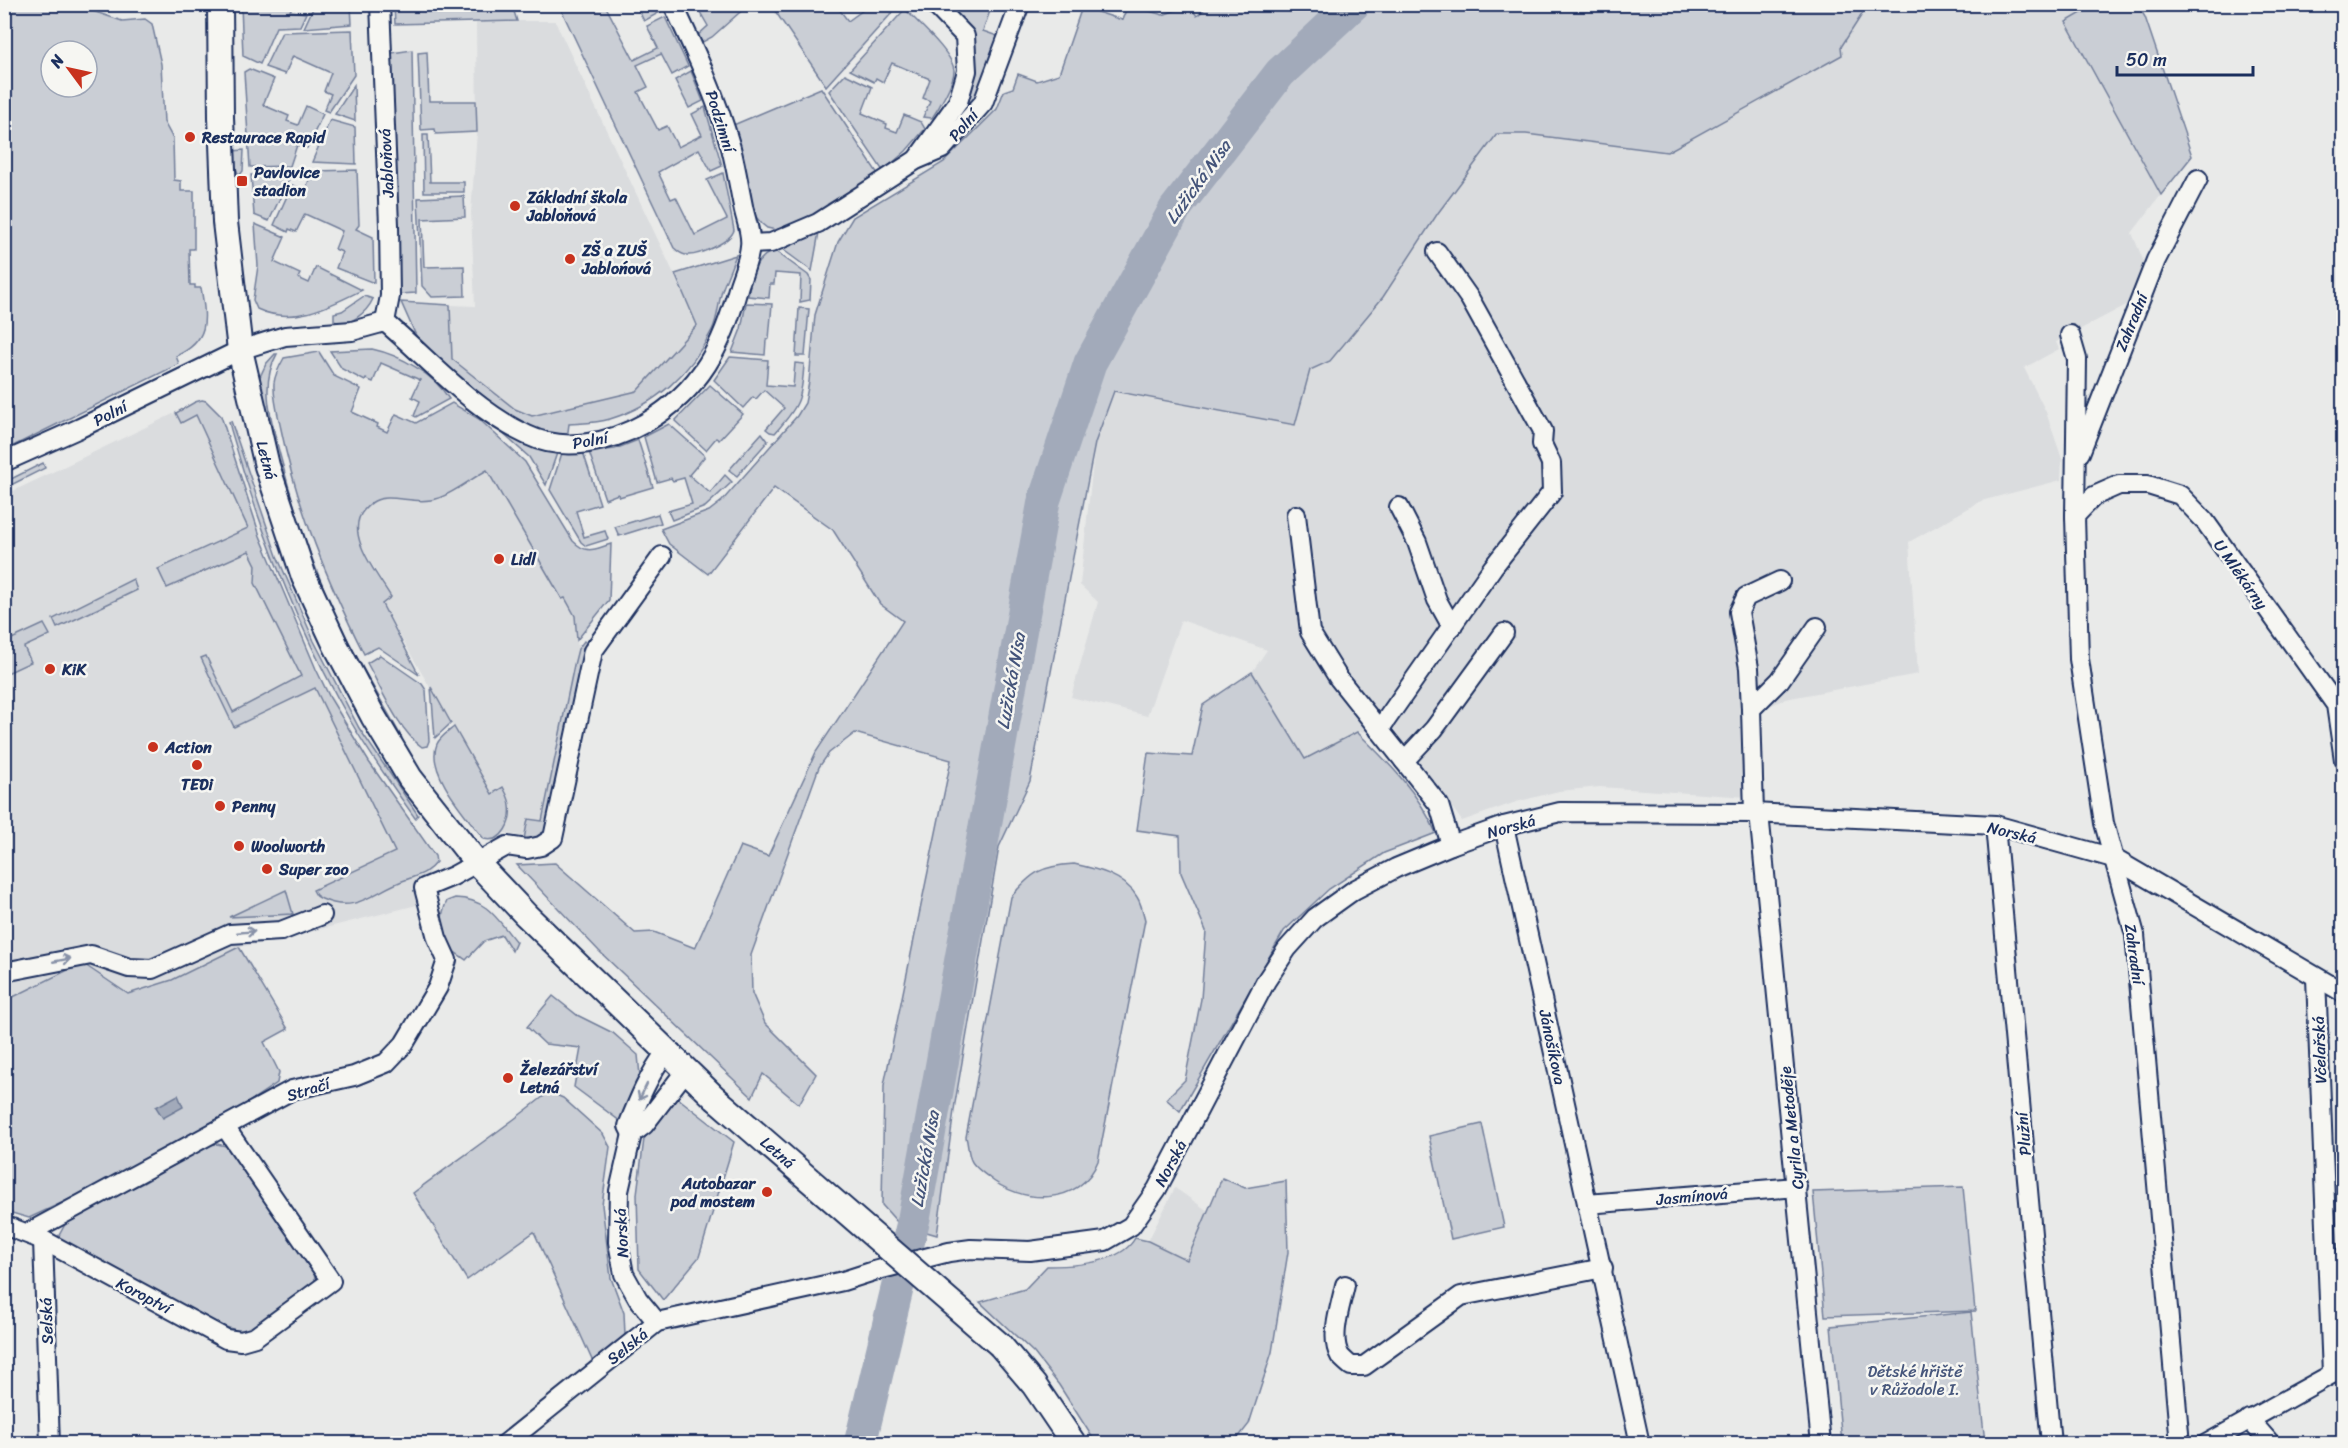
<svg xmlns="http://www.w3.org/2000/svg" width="2348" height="1448" viewBox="0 0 2348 1448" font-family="Sriracha,sans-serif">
  <rect width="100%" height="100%" fill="#e9eae9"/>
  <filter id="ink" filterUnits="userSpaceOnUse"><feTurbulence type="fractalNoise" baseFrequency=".0167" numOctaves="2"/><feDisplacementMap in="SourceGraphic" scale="12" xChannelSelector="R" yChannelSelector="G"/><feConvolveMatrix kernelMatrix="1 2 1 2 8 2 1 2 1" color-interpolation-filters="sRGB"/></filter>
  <g filter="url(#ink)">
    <g fill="#dadcde">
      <path d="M1868,5H2097L2066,22L2161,195L2132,233L2146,267L2132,302L2056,342L2059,349L2024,368L2046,412L2062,459L2061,480L1981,501L1909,542L1918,674L1785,699L1743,718L1747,797L1600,787L1559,791L1516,802L1462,821L1394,729L1357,732L1306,759L1252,672L1267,650L1181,620L1147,716L1071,697L1098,602L1080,585L1095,443L1114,390L1295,425L1310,370L1330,361L1497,134H1526L1841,47Z"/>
      <path d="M517,21H555L698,325L683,343L637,391L532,416L515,409L451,359L450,305L475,306L471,212L477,132L476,22Z"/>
      <path d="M202,400L224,425L275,576L316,669L369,762L435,856L417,905L269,942L239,947L172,980L128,994L82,963L5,1001V495Z"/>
      <path d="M487,470L562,599L565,598L575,616L578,649L542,822L528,819L525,837L504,833L507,825L503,787L492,794L381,603L391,596L360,544L356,528L361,514L372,501L386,498L421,501L438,498Z"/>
      <path d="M1175,1188L1208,1211L1187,1260L1148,1241Z"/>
    </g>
    <g fill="#caced5" stroke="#727e9a" stroke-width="1.5" fill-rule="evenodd">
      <path d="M9,4L75,5L122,21L145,19L152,24L161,64L164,122L173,139L174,180L181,181V191H194V249H189L190,285H195V288H201C207,321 209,341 176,356L179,364L5,450L4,6ZM51,51H87V87H51Z"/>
      <path d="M900,4L826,86L771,5H836L848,21L870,5Z"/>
      <path d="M2097,4L2138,5L2145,17L2192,156L2161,195L2066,22Z"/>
      <path d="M241,5H293L290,11L306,13L300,26L276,27L260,64L243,56Z"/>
      <path d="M301,5H351L352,24L304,28L314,6Z"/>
      <path d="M394,5H512L517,21L395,24Z"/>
      <path d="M559,5H605L634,60L658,48L647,26L665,17L688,66L672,75L661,54L637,65L648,87L638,92L658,130L667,126L678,147L702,135L692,114L705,107L722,166L711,171L699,149L658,172L671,199L676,197L695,235L727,219L707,180L723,173L734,230C731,242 698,256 687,255C681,255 678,251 674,248Z"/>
      <path d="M636,5H659L662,11L644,21Z"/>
      <path d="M696,5H748L712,37L699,44L696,37L708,26Z"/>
      <path d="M948,5H992L983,31L1000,37C991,70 977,101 955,127L953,120L966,94L962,21Z"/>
      <path d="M1128,5L1163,15L1189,5L1197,16L1210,4L1868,5L1841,47L1842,55L1667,152L1526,134H1497L1438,213L1383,297L1330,361L1310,370L1295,425L1114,391L1095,443L1030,781L999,847L955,1103L937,1235L899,1224L882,1205L884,1085L951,760L855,733L829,753L819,767L751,955L752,993L765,1023L816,1074L799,1104L763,1074L752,1097L599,951L517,865L555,863L635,933L654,932L695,948L740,846L768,856L816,752L903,621L880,604L833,530L774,488L708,574L669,544L661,529L709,511L722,501L797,416L805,403L809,382L815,315L838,242L853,217L944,162L997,109L1004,91L1013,88L1018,74L1037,81L1059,74L1082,7L1122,20Z"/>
      <path d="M905,9C917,22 954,54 954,71C954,82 939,108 932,118L923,117L930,101L923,98L930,79L892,63L883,82L876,78L874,82L850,70Z"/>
      <path d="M352,30L354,75L329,112L324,110L331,94L324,91L331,73L293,56L285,74L265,67L282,32Z"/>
      <path d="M412,50L416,293L399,294L389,59L392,53Z"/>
      <path d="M427,52L429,101H476L477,132L436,134L435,129L421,130L418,53Z"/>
      <path d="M249,69L274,79L263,105L289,116L287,121L298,125L306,106L323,114L307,148L297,145L290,166L250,167L244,72Z"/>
      <path d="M691,71L703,101L689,108L675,80Z"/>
      <path d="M845,74L872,87L862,113L887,124L886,128L897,132L904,115L921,122L925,129L906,151L883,171L829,91Z"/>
      <path d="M354,85L355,120V121L335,114Z"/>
      <path d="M821,88L878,174L828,204V207L795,224L776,230L767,228L762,224L756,217L731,126Z"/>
      <path d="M330,120L355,127L356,164L312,162Z"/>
      <path d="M423,135H428L430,182H464V192H424Z"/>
      <path d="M244,150L243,171L239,176L233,160L232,151Z"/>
      <path d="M357,170L359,225L356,229L373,237L374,283L336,268L342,252L335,249L342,231L305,214L296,232L289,229L288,232L274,225L292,185L305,190L313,171Z"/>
      <path d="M292,173L269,221L254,215L251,175Z"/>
      <path d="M464,196L465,217L422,219L424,267L464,266L465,296L432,297L422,286L418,198Z"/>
      <path d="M255,224L285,237L274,262L300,274L298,278L309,283L316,267L362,290C330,306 293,326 257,309L253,300L258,266Z"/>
      <path d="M819,232L812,271L782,249Z"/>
      <path d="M775,251L808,275L811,280L810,300L800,302L801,275L775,273L774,284H770L769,298L748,296C751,279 754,256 775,251Z"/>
      <path d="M736,255C732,265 728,275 724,285C718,299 719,316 712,330C691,373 656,405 610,419C597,423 582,423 569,424L567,439L537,430L507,415L438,360L417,338L401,302L450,305L452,359L515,409L532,416L637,391L697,325L675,274Z"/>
      <path d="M364,296L373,299C367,312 348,329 334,321V313L342,311Z"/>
      <path d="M746,303L772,304L769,339L766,340L765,355L732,352L741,329Z"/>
      <path d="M799,308L809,309L805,356H796Z"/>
      <path d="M372,349C400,355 434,374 449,399L416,417L414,416L420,401L412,397L420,380L381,363L373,382L366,379L365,381L342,369L330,351Z"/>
      <path d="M319,352L334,376L361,389L352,412L378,424L377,427L387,432L396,414L416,423L452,403L479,419L525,462L573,541C587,555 594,549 611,544L609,600L577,640L575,616L565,598L562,599L487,470C471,479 455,492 439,498C422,504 404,498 388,498C377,498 371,502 364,510C343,533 378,575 391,597L382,604L419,675L378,647L364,654C328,582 297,508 281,429C278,415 273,398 274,383C275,374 280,365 284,358Z"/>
      <path d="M275,354H277C259,385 272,422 280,455C296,518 317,580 347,638C364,672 384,705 402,738L386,722L332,622L280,481L258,381L266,364Z"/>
      <path d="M730,357L768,360L766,385L793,387L795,363L804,364C802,399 799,406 775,433L770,432L766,429L784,408L764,390L756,399L753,397L743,408L714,380Z"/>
      <path d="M710,385L743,414L719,440L716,438L706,450L675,421Z"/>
      <path d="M202,400L206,401L221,416L260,536L316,669L330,698L369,762L435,856L436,862C427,874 418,875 405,880C373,891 357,915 322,899C316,896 316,896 313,890L395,852L315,688L234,727L201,658L206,656L233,712L301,676L255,583L256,565L249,551L167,588L158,569L248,528L196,415L181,423L176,413L195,402Z"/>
      <path d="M231,421L277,556L314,641L359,728L418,815L415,818C393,787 370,755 351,722C299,631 260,531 231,430L229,422Z"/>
      <path d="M669,424L705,456L689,475L710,493L725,475L732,482L705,507L672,520L668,511L692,504L684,478L673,481L671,478L657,482L644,437Z"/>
      <path d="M500,427L543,450L557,453L546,485L529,457L500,431Z"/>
      <path d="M762,433L768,441L737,476L729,470Z"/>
      <path d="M638,440L653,487L619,497L618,494L605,499L589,452L615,449Z"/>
      <path d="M583,452L600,504L576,511L584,537L605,531L608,539L586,546L581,542L550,490L562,453Z"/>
      <path d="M43,463L45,468L5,488V482Z"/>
      <path d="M658,514L661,523L619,536L615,527Z"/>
      <path d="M133,579L137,590L57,628L53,619Z"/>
      <path d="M44,624L50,635L24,647L31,662L5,674V642Z"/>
      <path d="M584,641L588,644L583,655L585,665L549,826L543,835L523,844L528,819L542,821L574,665L578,649Z"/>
      <path d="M380,655L422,684L426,690L429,741L427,746L422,747C398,730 381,688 367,663Z"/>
      <path d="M1252,672L1305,759L1357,732C1388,762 1419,793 1436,833L1384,853L1329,889L1284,931L1180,1111L1166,1099L1185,1080L1201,999L1206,931L1181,873L1180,836L1137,830L1148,753L1192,756L1203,705Z"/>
      <path d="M431,687L451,723L435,738Z"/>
      <path d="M454,727L492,794L503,787C506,793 510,799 510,806C512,821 503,844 484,839C468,818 425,772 437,744C440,737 448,732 454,727Z"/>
      <path d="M1074,864C1097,869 1124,875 1137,897C1141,903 1143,912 1145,920L1098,1161C1080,1207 1021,1205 987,1176C982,1172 973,1166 971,1160C968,1153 968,1144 966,1137L1011,897C1032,872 1041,866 1074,864Z"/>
      <path d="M286,890L293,914L229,917Z"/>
      <path d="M455,898C488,899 497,919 516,942L512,951L502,935L484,941L466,960C461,956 450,950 446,945C439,931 441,913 447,901Z"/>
      <path d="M239,947L288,1029L264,1042L279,1072L277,1083L216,1124L133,1170L29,1218L5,1211V1001L82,963L128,994L172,980Z"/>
      <path d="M553,996L577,1015L613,1033L638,1055L640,1076L620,1121L574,1087L581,1048L545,1044L527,1027Z"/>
      <path d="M549,1092L563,1098L603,1134L610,1147L602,1205L611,1278L624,1313L625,1335L593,1362L534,1232L467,1280L413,1193C458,1159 505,1128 549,1092Z"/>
      <path d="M674,1095L734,1142L699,1257L663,1300L639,1269L637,1194L644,1139Z"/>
      <path d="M1482,1124L1504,1227L1451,1239L1429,1136Z"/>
      <path d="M217,1144L226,1146L232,1152L314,1267L315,1284L248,1334L207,1321L56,1241L69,1217L143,1183L209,1145Z"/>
      <path d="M1222,1178L1245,1188L1286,1181L1288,1252L1272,1352L1249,1424L1234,1443H1096L1059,1385L1034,1353L980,1302L1025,1289L1047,1266C1073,1266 1121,1264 1135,1238L1148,1241L1187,1260Z"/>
      <path d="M1963,1187L1975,1311L1825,1316L1813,1192Z"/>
      <path d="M1971,1312L1985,1443H1842L1831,1326Z"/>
    </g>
    <path fill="#a2aaba" stroke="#6c7995" stroke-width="1.5" d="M178,1095L183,1107L163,1118L156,1107Z"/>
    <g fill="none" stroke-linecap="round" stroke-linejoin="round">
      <path stroke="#a2aaba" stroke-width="33" d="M860,1444L914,1218L1044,501L1090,363L1175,209L1280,73L1354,4"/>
      <defs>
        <g id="street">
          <path d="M380,4L389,225L390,296L385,322"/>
          <path d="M917,159L958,102L967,71L965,36L934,4"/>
          <path d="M751,244L771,243L818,223L916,160L942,149L983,103L1020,4"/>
          <path d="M385,322C431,361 472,409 527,435C564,453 610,443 645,423C701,390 723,346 739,285C743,273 749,259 750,246C752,234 745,218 743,206C739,187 736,167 731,148C717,98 695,51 673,4"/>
          <path d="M2070,335L2077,359L2075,516L2079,659L2104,823L2135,935L2180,1444"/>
          <path d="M2080,453L2156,260L2198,179"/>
          <path d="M4,462L80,428L240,350L285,336L352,331L385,322"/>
          <path d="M1399,507L1417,542L1437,600L1452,627"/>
          <path d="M1296,515L1310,632L1339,679L1439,805L1451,845"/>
          <path d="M2075,516L2094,496L2119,485H2148L2180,495L2204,520L2336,705L2344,760"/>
          <path d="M1751,709L1749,668L1739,612L1746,597L1780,581"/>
          <path d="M1379,730L1493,567L1552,492L1551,463L1542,444L1543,431L1470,299L1437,252"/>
          <path d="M1404,761L1434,729L1504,633"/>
          <path d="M1754,813L1751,709L1780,680L1817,627"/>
          <path d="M1759,813L1821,1444"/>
          <path d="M1995,825L2051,1444"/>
          <path d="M1504,826L1640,1444"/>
          <path d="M4,972L91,955L129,968L152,969L230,934L281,931L322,915"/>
          <path d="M2316,978L2332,1374"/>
          <path d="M632,1134L628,1126C638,1101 649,1074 666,1052"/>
          <path d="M1587,1204L1797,1187"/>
          <path d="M4,1225L43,1240L226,1339L241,1341L255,1337L331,1281L225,1127"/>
          <path d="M28,1233L292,1090L354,1076L386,1063L404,1044L438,987L447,960L437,938L424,888L453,876L507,846L527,849L541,846L553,838L593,651L662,556"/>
          <path d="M43,1240L50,1444"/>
          <path d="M1345,1285C1341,1305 1329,1337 1340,1356C1343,1359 1347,1363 1351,1366H1364L1461,1296L1603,1268"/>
          <path d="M657,1322L638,1299L624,1274L618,1242L619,1191L632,1134L644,1125L687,1069"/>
          <path d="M2249,1419L2271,1444"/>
          <path d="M505,1444L657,1322L843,1281L874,1271L949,1252L971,1249L1030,1251L1105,1241L1131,1226L1157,1189L1266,981L1287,949L1315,918L1354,890L1396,868L1451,845L1504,826L1560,812L1754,813L1995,825L2113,858L2344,993"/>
          <path d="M2206,1444L2341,1369"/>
        </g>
        <g id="secondary">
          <path d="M220,4L221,117L225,222L240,350L267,466L304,577L336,646L373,716L410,778L477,863L526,915L715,1098"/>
          <path d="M1000,1345L1034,1385L1074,1444"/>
        </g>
      </defs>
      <use href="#street" stroke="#1b2f5e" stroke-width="22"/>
      <use href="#secondary" stroke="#1b2f5e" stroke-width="28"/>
      <use href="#street" stroke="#f6f6f2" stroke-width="18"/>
      <use href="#secondary" stroke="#f6f6f2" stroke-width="24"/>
      <defs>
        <path id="secondary-bridge" d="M715,1098L1000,1345"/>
      </defs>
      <use href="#secondary-bridge" stroke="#1b2f5e" stroke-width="28" stroke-linecap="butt"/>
      <use href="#secondary-bridge" stroke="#f6f6f2" stroke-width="24"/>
    </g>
    <defs><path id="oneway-shaft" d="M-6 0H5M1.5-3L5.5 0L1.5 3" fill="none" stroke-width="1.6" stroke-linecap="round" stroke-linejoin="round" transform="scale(1.5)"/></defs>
    <g stroke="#8892a8">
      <use href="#oneway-shaft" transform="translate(246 932) rotate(-5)"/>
      <use href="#oneway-shaft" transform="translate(62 960) rotate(-11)"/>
      <use href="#oneway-shaft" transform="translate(643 1092) rotate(116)"/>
    </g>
  </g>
  <g fill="#c8321e" stroke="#f6f6f2" stroke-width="2">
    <circle cx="190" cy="137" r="6"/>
    <rect x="236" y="175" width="12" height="12" rx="3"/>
    <circle cx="515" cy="206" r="6"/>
    <circle cx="570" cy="259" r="6"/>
    <circle cx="499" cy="559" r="6"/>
    <circle cx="50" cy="669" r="6"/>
    <circle cx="153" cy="747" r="6"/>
    <circle cx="197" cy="765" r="6"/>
    <circle cx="220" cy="806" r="6"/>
    <circle cx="239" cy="846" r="6"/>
    <circle cx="267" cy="869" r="6"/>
    <circle cx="508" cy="1078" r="6"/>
    <circle cx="767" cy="1192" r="6"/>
  </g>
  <g text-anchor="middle" stroke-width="5" stroke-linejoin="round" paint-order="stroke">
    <g font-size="16" fill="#1b2f5e" stroke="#f6f6f2">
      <text transform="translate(721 121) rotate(72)" y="6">Podzimní</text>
      <text transform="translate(963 125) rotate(-49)" y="6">Polní</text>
      <text transform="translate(386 163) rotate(-93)" y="6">Jabloňová</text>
      <text transform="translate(2131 322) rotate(-68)" y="6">Zahradní</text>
      <text transform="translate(110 413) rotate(-27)" y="6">Polní</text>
      <text transform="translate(590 440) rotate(-10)" y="6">Polní</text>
      <text transform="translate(267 460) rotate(75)" y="6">Letná</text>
      <text transform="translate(2241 574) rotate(55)" y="6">U Mlékárny</text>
      <text transform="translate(1511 826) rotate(-16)" y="6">Norská</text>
      <text transform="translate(2012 832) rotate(13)" y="6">Norská</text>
      <text transform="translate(2135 954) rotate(82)" y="6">Zahradní</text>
      <text transform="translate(1553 1047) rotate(78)" y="6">Jánošíkova</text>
      <text transform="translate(2319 1050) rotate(-92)" y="6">Včelařská</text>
      <text transform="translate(308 1089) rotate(-17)" y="6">Stračí</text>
      <text transform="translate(1791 1128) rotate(-96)" y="6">Cyrila a Metoděje</text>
      <text transform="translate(2023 1134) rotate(-95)" y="6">Plužní</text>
      <text transform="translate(778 1152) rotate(41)" y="6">Letná</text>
      <text transform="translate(1170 1163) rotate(-62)" y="6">Norská</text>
      <text transform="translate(1692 1196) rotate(-5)" y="6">Jasmínová</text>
      <text transform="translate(621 1233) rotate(-93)" y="6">Norská</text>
      <text transform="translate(144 1295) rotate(28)" y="6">Koroptví</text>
      <text transform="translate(46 1321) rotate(-92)" y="6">Selská</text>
      <text transform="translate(627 1346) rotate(-39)" y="6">Selská</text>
    </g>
    <g font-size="16" font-weight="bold" fill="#1b2f5e" stroke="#f6f6f2" text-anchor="start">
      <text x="202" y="143">Restaurace Rapid</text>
      <text x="254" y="178">Pavlovice<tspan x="254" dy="18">stadion</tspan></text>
      <text x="527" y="203">Základní škola<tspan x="527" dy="18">Jabloňová</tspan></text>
      <text x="582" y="256">ZŠ a ZUŠ<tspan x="582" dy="18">Jablońová</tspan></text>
      <text x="511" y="565">Lidl</text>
      <text x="62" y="675">KiK</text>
      <text x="165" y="753">Action</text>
      <text x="197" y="790" text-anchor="middle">TEDi</text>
      <text x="232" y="812">Penny</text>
      <text x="251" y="852">Woolworth</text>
      <text x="279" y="875">Super zoo</text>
      <text x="520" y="1075">Železářství<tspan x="520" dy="18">Letná</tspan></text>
      <text x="755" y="1189" text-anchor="end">Autobazar<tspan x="755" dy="18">pod mostem</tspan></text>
    </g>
    <g font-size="16" fill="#47577c" stroke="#f6f6f2">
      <text x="1915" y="1377">Dětské hřiště<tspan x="1915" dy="18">v Růžodole I.</tspan></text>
    </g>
    <g font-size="18" font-style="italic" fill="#44547a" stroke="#f6f6f2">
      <text transform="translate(1198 182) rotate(-54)" y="6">Lužická Nisa</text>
      <text transform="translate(1011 681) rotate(-80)" y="6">Lužická Nisa</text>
      <text transform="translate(925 1159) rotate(-80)" y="6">Lužická Nisa</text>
    </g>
  </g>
  <rect width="2348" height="1448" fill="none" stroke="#f6f6f2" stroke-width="24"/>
  <rect x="12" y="12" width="2324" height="1424" fill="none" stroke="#1b2f5e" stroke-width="2" filter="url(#ink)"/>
  <g transform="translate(69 69) rotate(303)"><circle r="28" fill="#f6f6f2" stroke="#9ea6b7" stroke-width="1.5"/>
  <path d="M0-4.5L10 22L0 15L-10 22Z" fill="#c8321e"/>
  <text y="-9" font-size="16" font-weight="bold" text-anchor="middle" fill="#1b2f5e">N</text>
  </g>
  <path d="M2117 66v9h136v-9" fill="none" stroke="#1b2f5e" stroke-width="3"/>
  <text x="2126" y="66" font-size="18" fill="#1b2f5e" stroke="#f6f6f2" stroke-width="4.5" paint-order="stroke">50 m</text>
</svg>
